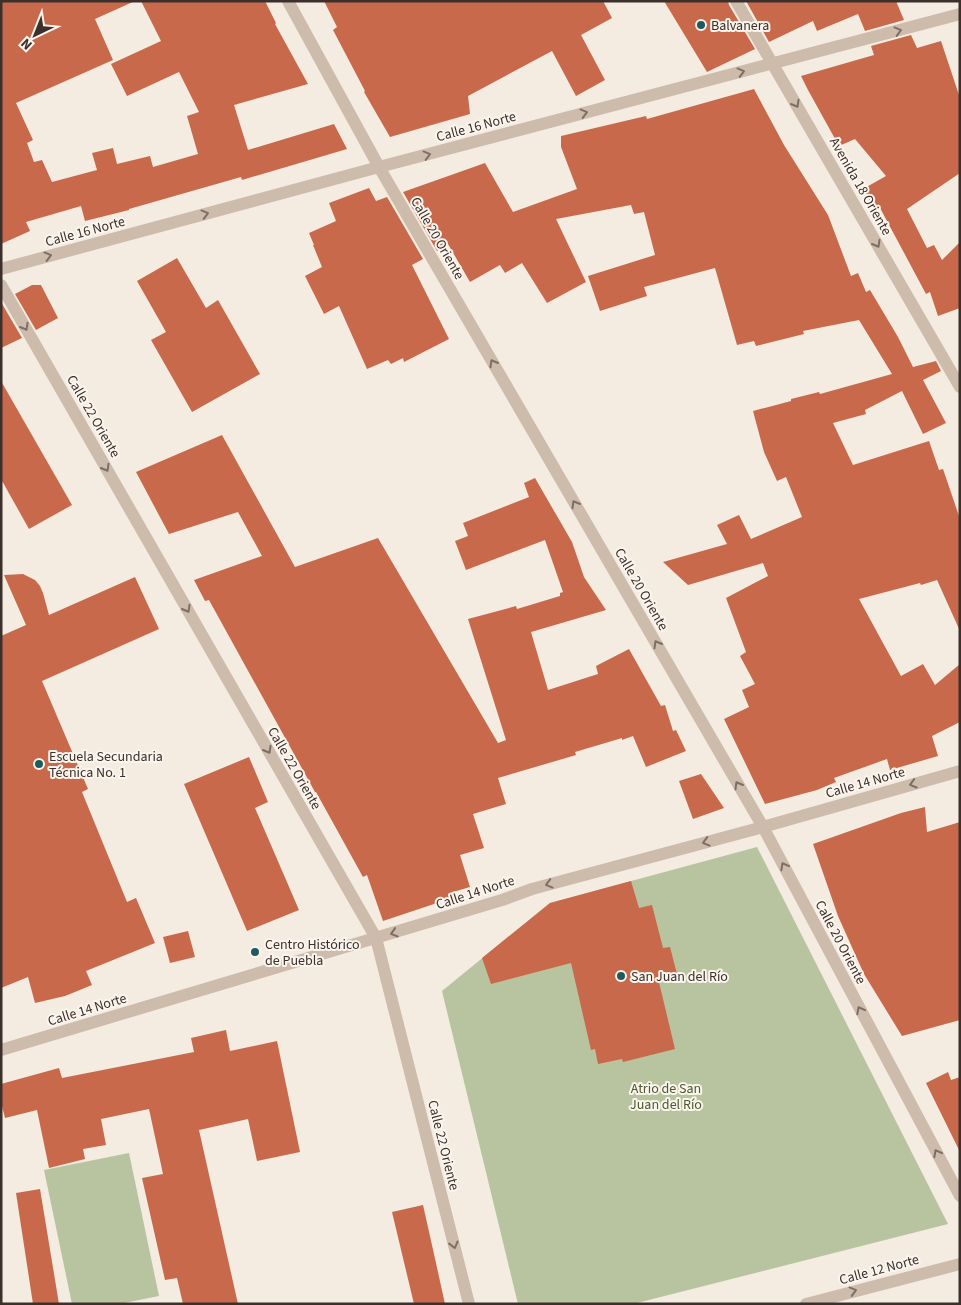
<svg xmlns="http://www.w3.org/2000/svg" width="961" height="1305" viewBox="0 0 961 1305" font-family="'Source Sans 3',sans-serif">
  <rect width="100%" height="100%" fill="#f4ebe1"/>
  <g fill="#b8c4a0">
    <path d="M757,847L948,1224L633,1304H518L442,991L550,903Z"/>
    <path d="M129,1153L159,1296L119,1304H72L44,1170Z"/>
  </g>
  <g fill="#c8694b">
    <path d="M1,1H135L95,19L113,60L16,103L33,140L27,143L34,162L42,160L52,182L97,170L92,153L113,148L117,164L150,156L153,167L198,154L187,116L199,112L179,72L127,96L111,64L161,41L141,1H265L276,23L275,24L308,84L234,105L248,150L334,124L347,149L242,180L241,177L129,209V210L85,221L81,206L26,222L30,231L1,244Z"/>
    <path d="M324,1H603L612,18L581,35L605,80L576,96L552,51L468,96L470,114L390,137L364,92L365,91L333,30L337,27Z"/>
    <path d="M664,1H728L729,5L755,49L707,72Z"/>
    <path d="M746,1H896L904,20L865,31L858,14L817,31L813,21L769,42Z"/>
    <path d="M911,35L917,48L941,41L960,98V173L907,209L927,248L934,245L942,260L960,242V308L938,316L930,292L926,294L879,206L875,209L863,189L886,176L855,139L839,146L808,90L801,76L874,55L871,46Z"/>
    <path d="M754,89L784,145L828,215L851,276L858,273L866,292L870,290L898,337L913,367L936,361L941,371L923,380L946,423L923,434L902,391L865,410L866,414L833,423L853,465L929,441L939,470L943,469L960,519V631L937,580L921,585L920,583L859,599L901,676L923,664L935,685L960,664V722L932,736L938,756L890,770L887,759L834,778L836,782L817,790L765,804L724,719L749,707L742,690L755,684L740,656L746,652L726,598L768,576L763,563L688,585L663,562L727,544L717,525L739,515L751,539L802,517L786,477L777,481L764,452L753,411L791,401V399L819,392L820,394L892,374L859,320L803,331L804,334L756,346L754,341L737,345L715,268L644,287L647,296L600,311L588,276L655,255L644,212L634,214L631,205L556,219L586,282L547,303L522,263L505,273L500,265L470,282L448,244L437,251L403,192L485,163L513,212L577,189L561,147V136L646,116L647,119Z"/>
    <path d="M369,188L376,201L387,197L423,259L412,265L449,339L404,362L403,358L391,364L388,360L367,369L339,306L324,314L305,276L322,267L313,245H314L309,233L336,221L329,203Z"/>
    <path d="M177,258L206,308L218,300L260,374L192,412L151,340L166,332L137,281Z"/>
    <path d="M32,285H41L58,318L36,330L15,294Z"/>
    <path d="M1,302L22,338L1,348Z"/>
    <path d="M1,381L72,505L29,529L1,479Z"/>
    <path d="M222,435L295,567L378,538L498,743L506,740L468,619L516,606L517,609L560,596V593L563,592L545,540L466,570L455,541L468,536L463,523L529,497L524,483L535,478L572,542L584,577L606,610L531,632L548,690L598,674L596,666L629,649L661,706L665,705L673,731L676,730L686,751L646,767L633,736L622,740V738L575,752L576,755L498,778L506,804L473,814L484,848L460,855L470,887L453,892L455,897L383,921L367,875L363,877L316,792H315L209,600L205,601L194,580L262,556L238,512L169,534L136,472Z"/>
    <path d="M23,574L35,580L40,586L43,593L49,615L135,577L159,629L42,681L88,789L82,792L127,902L136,898L155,943L86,971L92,985L65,996L35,1003L28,977L1,988V636L26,625L4,575Z"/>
    <path d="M249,757L268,802L255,808L299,910L247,931L184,784Z"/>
    <path d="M701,774L724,808L693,819L679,781Z"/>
    <path d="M925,807L927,832L960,822V1020L902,1036L864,974L838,916L813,844L901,813Z"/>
    <path d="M631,881L639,908L652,905L663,948L670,947L677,974L658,978L675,1049L623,1062L622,1059L598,1064L595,1049L591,1050L571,963L491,984L482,958L550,903Z"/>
    <path d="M188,931L195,957L170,963L163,937Z"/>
    <path d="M226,1030L230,1051L277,1041L300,1152L257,1161L248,1119L199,1130L238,1304H183L177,1278L165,1280L142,1178L163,1174L149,1109L101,1119L106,1145L83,1149L85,1159L49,1168L37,1110L5,1118L1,1102V1084L59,1068L62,1078L194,1052L191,1038Z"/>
    <path d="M948,1072L951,1080L960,1077V1152L926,1083Z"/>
    <path d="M40,1189L59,1304H33L16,1193Z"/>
    <path d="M423,1205L434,1254L445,1304H414L392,1212Z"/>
  </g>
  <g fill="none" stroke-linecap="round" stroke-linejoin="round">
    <g stroke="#cdbbac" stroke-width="12">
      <path d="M288,1L379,167L763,827L960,1196"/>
      <path d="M736,1L960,387"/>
      <path d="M1,269L379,167L960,14"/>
      <path d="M1,285L376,938L469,1304"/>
      <path d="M1,1050L502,900L532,889L763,827L960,771"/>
      <path d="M806,1304L960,1264"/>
    </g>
  </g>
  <defs><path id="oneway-chevron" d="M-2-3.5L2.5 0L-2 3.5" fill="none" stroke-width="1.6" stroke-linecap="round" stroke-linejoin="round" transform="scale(1.25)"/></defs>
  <g stroke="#7d6f65">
    <use href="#oneway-chevron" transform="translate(898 31) rotate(-15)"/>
    <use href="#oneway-chevron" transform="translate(741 72) rotate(-15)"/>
    <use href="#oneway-chevron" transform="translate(796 104) rotate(60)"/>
    <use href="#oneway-chevron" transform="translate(584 113) rotate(-15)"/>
    <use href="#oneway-chevron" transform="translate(427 155) rotate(-15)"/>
    <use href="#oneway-chevron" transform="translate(205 214) rotate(-15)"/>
    <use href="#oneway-chevron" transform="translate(877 244) rotate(60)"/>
    <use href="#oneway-chevron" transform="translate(48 256) rotate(-15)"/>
    <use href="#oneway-chevron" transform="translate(25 327) rotate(60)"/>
    <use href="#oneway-chevron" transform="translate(493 363) rotate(-120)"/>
    <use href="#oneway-chevron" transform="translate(106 468) rotate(60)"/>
    <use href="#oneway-chevron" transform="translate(575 504) rotate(-120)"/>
    <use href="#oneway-chevron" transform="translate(187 609) rotate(60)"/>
    <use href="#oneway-chevron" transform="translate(657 644) rotate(-120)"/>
    <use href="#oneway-chevron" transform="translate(268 750) rotate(60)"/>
    <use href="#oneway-chevron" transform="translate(913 784) rotate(164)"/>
    <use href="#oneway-chevron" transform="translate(738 785) rotate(-120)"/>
    <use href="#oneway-chevron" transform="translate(706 842) rotate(165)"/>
    <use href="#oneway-chevron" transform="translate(784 866) rotate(-118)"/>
    <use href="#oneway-chevron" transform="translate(549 884) rotate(165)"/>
    <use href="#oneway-chevron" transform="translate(394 933) rotate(163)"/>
    <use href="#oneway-chevron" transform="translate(860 1010) rotate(-118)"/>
    <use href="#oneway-chevron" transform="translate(937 1153) rotate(-118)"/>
    <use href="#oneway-chevron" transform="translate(454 1245) rotate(76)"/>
    <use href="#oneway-chevron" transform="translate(853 1291) rotate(-15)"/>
  </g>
  <g fill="#1f5a5e" stroke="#fbf5ee" stroke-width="2">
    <circle cx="701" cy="25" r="5"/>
    <circle cx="39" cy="764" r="5"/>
    <circle cx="255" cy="952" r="5"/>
    <circle cx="621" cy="976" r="5"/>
  </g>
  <g text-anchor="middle" stroke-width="4" stroke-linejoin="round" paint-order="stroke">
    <g font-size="14" fill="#3b302b" stroke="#fbf5ee" text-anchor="start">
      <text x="711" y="30">Balvanera</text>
      <text x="49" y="761">Escuela Secundaria<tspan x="49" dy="16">Técnica No. 1</tspan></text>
      <text x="265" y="949">Centro Histórico<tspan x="265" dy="16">de Puebla</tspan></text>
      <text x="631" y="981">San Juan del Río</text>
    </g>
    <g font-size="14" fill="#3b302b" stroke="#fbf5ee">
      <text transform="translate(476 126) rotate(-15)" y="5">Calle 16 Norte</text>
      <text transform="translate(861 186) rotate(60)" y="5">Avenida 18 Oriente</text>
      <text transform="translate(85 231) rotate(-15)" y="5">Calle 16 Norte</text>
      <text transform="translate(438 238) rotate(60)" y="5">Calle 20 Oriente</text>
      <text transform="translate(94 416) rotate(60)" y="5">Calle 22 Oriente</text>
      <text transform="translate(642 589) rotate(60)" y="5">Calle 20 Oriente</text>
      <text transform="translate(295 768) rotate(60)" y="5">Calle 22 Oriente</text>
      <text transform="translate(865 782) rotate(-16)" y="5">Calle 14 Norte</text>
      <text transform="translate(475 892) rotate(-18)" y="5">Calle 14 Norte</text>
      <text transform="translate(841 942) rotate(62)" y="5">Calle 20 Oriente</text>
      <text transform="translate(87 1009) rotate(-17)" y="5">Calle 14 Norte</text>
      <text transform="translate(444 1145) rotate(76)" y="5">Calle 22 Oriente</text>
      <text transform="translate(879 1269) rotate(-15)" y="5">Calle 12 Norte</text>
    </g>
    <g font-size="14" fill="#4a5a2e" stroke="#fbf5ee">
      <text x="666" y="1093">Atrio de San<tspan x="666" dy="16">Juan del Río</tspan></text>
    </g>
  </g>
  <rect width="961" height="1305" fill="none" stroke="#3b302b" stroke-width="5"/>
  <g transform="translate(35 35) rotate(223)" stroke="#fbf5ee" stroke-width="4" paint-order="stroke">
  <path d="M0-4L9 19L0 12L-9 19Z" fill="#3b302b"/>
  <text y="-8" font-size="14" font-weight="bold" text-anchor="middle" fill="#3b302b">N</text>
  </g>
</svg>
